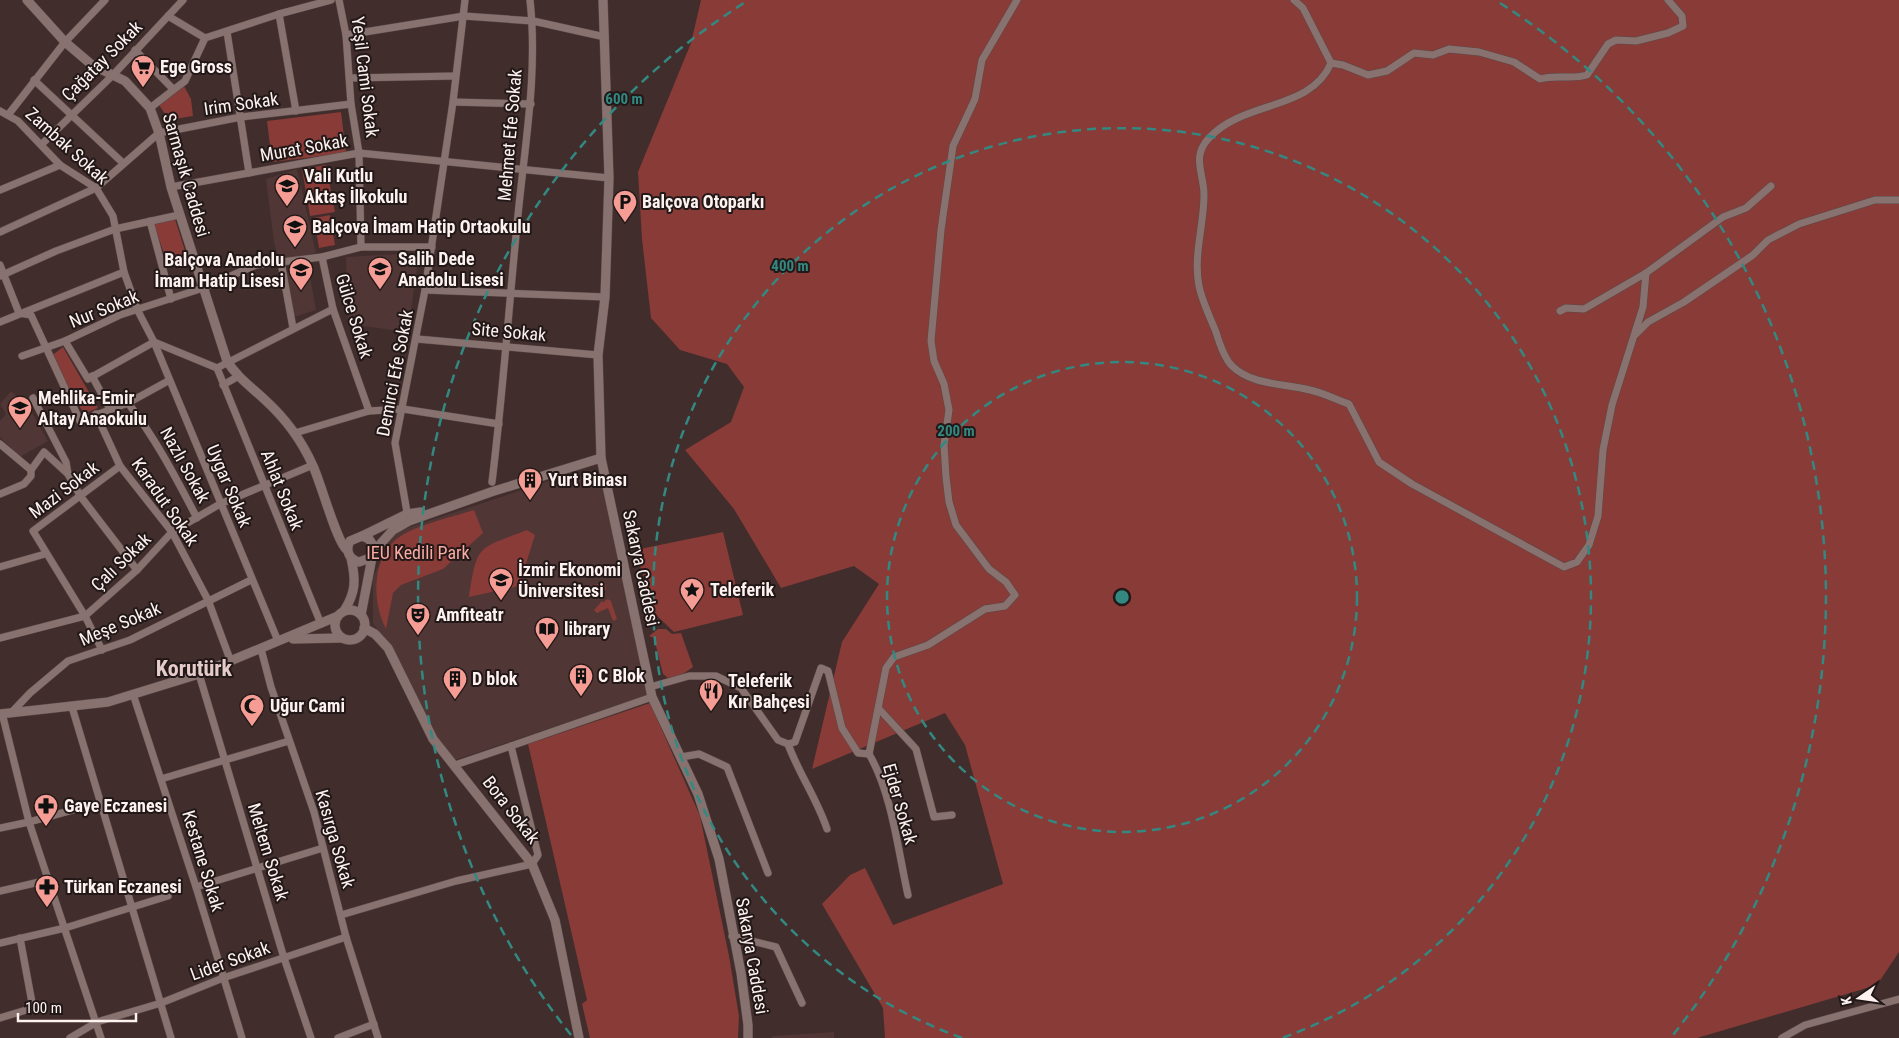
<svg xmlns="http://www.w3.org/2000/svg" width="1899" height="1038" viewBox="0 0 1899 1038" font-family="'Roboto Condensed',sans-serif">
  <rect width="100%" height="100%" fill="#402d2c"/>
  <g fill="#503634">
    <path d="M297,169L316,253L279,260L274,242L266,179Z"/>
    <path d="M419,253L408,332L348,324L346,257Z"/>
    <path d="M308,265L316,310L294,317L286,272Z"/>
    <path d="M11,391L30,409L48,441L20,457L0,437V421L6,414L0,404Z"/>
    <path d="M561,477H604L648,695L455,760L436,737L397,660L373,623V578L392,533Z"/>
    <path d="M834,1032V1038H772V1036Z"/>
  </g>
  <g fill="#883b37">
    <path d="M701,0H1899V952L1877,985L1697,1038H885L883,1008L822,904L850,875L865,868L893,925L1003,884L965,745L945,713L812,769L842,642L879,584L854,566L781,588L734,509L685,450L731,422L744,387L727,364L680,350L651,318L642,239L638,172L691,43Z"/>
    <path d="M184,86L191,99L193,116L169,120L159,105Z"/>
    <path d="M341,112L346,153L272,162L267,121Z"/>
    <path d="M326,165L335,212L310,216L302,169Z"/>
    <path d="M330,215L335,245L319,248L314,218Z"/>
    <path d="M175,219L187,257L167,263L154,224Z"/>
    <path d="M63,347L98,408L84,414L77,402L73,403L51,356Z"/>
    <path d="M474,510L483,533L443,569L401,585L393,593L386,629C371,600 371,552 404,534C424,523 452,517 474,510Z"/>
    <path d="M527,530L535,535L519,586L469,597C477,543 478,549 527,530Z"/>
    <path d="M723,532L743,615L674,632L656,615L635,550Z"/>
    <path d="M605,582L606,590L586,593L583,588Z"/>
    <path d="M608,599L611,601L617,619L613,621L608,608L597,613L594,610L602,601L605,603L604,601Z"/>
    <path d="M658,629H666L672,634L681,633L693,667L680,676L668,678L663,674L654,638L649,636Z"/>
    <path d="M650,703L700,816L729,956L739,1016L738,1038H590L582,1004L587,1000L528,744Z"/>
  </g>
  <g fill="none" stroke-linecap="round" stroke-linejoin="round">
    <defs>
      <g id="minor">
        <path d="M339,0L346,35L351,104L359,153L361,247"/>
        <path d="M1294,0L1303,8L1331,63"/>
        <path d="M279,14L296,111"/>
        <path d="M168,16L205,38"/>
        <path d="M227,32L249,173"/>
        <path d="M346,35L464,16L533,21L605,37"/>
        <path d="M135,50L173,89"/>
        <path d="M350,78L455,76"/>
        <path d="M34,80L123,163"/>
        <path d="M453,102L531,104"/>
        <path d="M150,108L185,81L205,38L279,14L331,0"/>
        <path d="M0,111L18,121L60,165L96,188L113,216L124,272L138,311L154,342L217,368"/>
        <path d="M8,115L65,42L105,0"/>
        <path d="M42,144L113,75L183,0"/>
        <path d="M171,187L359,153L609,178"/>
        <path d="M0,190L60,165"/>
        <path d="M150,221L171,299"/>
        <path d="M0,232L96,188L159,133L241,117L351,104"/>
        <path d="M322,257L333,309L369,411"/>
        <path d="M281,262L293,328"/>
        <path d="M0,265L19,313L31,315L80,421L128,403L168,381"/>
        <path d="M1646,273L1643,307L1612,405L1603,450L1598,516L1589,545L1577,562L1564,567L1412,484L1379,462L1349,404C1337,400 1324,393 1310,390C1284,383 1253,386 1232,366C1224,358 1219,342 1216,332C1210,317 1202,301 1199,286C1193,256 1204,225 1204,195C1204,173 1191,157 1209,138C1244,100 1311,111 1331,63L1343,65L1368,75L1387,71L1414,53L1433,55L1449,49L1479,52L1514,62L1540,79C1557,74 1570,80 1587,75L1608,44L1616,40L1636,41L1668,33L1683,26L1682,16L1668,0"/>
        <path d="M0,276L56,251L115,229L179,215"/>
        <path d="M425,290L605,297"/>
        <path d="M1560,311L1566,308L1584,309L1646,273L1723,217L1746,208L1771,186"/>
        <path d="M0,322L124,272"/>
        <path d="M1636,334L1648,322L1684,302L1753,255L1768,240L1799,224L1875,200H1899"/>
        <path d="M417,339L598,355"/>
        <path d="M65,341L88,379L154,342L278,641"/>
        <path d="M22,356L65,341L120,315L203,288L256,265L322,257L361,247H432"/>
        <path d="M217,368L321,624"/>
        <path d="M217,368L333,309"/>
        <path d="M92,376L110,409"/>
        <path d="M223,385L237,377"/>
        <path d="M33,398L66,462L68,474L81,497L137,570"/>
        <path d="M128,403C156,439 176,478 197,518"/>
        <path d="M96,414L120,466L172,532L208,600L231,662"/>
        <path d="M295,433L369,411L403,409L499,424"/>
        <path d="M0,444L31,470"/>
        <path d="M492,482C503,393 509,304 518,215C525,143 538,72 530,0"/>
        <path d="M0,494L24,484L31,476V470L44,452L68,474"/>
        <path d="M408,518L395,443L425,290L453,102L465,0"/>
        <path d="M0,567L45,554"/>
        <path d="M0,638L85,616L137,570L172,532L220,504L313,465"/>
        <path d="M261,649L271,687L314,812L346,937L378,1038"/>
        <path d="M102,650L85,616L33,531L120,466"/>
        <path d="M199,674L284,958L311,1038"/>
        <path d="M650,687L689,676H716L741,688L778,740L788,744L795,742L821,668L828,671L842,728L858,753L869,754C892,793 898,851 908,895"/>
        <path d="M133,694L196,887L242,1038"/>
        <path d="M72,707L171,1038"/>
        <path d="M880,710L916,749L934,817L952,815"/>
        <path d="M12,712L30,693L68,661L130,640L251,580"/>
        <path d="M2,713L29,822L101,1038"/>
        <path d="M788,744C799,774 817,799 827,829"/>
        <path d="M869,754L886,668L894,657L928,645L985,609L1005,606L1015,595L1006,582L989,569L956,525L949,502L946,477L944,445L949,410L944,384L934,361L931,341L941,230L953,146L975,99L982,60L1017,0"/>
        <path d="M681,757L699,754L727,767L768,873"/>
        <path d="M455,765L511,746"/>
        <path d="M161,779L289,741"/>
        <path d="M0,828L29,822L102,802"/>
        <path d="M196,887L323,848"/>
        <path d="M0,891L48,880"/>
        <path d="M341,915L456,881L532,864L538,855L511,746L652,697"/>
        <path d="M732,936L776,947L802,1003"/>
        <path d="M0,943L65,928L168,896"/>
        <path d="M0,1018L33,1008L20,938"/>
        <path d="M70,1038L97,1022L161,1003L223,978L346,937"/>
        <path d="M338,1038L374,1024"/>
        <path d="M1782,1038L1805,1025L1899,999"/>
      </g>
      <path id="tertiary" d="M364,628L375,634L388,648L433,739L532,864L555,920L579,1038"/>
      <g id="secondary">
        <path d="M27,0L65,42L92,65L125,81L150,108L159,133L171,187L227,361C237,377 250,386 264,399C284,417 302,441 313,466C321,483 337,543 347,550"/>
        <path d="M603,0L609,178L605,297L598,355L601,458L652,697L698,794L719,859L741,973L748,1025V1038"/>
        <path d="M362,536L407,514L421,512"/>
        <path d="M374,551L393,530L409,521L491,492L601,458"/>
        <circle cx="350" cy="625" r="15"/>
        <path d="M344,611C356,592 356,580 351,558"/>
        <path d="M361,615L374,547L369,539L362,536L350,541C345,551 349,559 359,562L370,558"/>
        <path d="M293,639L342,638"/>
        <path d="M0,714L108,702L199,674L338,616"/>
      </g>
    </defs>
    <use href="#minor" stroke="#5a4a49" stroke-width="8"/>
    <use href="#tertiary" stroke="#5a4a49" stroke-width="10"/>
    <use href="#secondary" stroke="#5a4a49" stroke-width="10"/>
    <use href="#minor" stroke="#88726f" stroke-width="7"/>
    <use href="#tertiary" stroke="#88726f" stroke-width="9"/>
    <use href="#secondary" stroke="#88726f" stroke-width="9"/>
  </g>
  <g fill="none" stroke="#338982" stroke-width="2.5" stroke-dasharray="9 6">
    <circle cx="1122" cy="597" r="235"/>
    <path d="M962 1038A469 469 0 1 1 1282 1038"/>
    <path d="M571 1035A704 704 0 0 1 744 3M1500 3A704 704 0 0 1 1673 1035"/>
  </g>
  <defs>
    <symbol id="supermarket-pin" viewBox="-11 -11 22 30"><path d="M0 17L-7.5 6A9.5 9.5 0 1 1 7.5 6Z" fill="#f59c94" stroke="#211817"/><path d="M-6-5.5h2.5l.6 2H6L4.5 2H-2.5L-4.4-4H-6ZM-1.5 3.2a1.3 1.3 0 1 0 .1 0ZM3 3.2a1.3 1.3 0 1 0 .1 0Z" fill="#111"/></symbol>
    <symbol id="school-pin" viewBox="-11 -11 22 30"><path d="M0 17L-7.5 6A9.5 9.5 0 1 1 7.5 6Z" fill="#f59c94" stroke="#211817"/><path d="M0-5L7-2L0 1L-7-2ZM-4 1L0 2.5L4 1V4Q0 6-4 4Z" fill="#111"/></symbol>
    <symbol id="parking-pin" viewBox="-11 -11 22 30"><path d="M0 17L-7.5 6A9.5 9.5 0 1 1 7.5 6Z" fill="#f59c94" stroke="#211817"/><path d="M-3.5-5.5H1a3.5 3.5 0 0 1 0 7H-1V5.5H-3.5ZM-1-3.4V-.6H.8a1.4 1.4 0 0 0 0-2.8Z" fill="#111"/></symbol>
    <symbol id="building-pin" viewBox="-11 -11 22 30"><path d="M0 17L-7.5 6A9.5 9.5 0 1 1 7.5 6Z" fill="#f59c94" stroke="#211817"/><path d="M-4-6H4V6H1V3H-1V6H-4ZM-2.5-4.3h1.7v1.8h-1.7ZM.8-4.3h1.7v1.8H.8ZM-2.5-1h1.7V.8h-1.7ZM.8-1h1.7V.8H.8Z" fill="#111"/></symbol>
    <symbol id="university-pin" viewBox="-11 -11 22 30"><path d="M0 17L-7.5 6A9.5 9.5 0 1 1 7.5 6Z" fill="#f59c94" stroke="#211817"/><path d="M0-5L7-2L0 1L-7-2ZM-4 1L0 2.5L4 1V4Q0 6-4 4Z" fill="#111"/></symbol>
    <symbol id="sight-pin" viewBox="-11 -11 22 30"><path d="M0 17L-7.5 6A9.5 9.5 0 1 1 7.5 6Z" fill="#f59c94" stroke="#211817"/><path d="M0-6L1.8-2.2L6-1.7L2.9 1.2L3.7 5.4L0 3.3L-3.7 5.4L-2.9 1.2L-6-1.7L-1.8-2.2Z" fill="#111"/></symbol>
    <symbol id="theatre-pin" viewBox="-11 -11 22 30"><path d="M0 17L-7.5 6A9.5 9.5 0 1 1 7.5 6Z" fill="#f59c94" stroke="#211817"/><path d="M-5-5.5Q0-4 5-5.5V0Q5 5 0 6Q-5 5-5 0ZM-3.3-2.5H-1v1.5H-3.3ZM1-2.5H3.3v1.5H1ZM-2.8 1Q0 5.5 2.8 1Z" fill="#111"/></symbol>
    <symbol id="library-pin" viewBox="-11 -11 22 30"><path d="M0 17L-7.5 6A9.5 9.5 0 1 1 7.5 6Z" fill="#f59c94" stroke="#211817"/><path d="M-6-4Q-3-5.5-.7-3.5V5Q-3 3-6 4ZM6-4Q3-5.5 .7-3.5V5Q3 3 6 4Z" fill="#111"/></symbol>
    <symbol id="restaurant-pin" viewBox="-11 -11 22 30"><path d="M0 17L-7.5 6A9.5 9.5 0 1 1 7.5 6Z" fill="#f59c94" stroke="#211817"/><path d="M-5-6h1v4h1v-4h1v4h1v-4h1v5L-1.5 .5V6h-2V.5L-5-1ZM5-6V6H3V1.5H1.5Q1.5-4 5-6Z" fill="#111"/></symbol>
    <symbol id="mosque-pin" viewBox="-11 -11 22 30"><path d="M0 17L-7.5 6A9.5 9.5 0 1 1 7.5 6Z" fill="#f59c94" stroke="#211817"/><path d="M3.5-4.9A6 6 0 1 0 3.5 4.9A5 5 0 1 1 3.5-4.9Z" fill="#111"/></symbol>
    <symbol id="pharmacy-pin" viewBox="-11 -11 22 30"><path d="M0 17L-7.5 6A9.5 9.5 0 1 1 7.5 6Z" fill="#f59c94" stroke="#211817"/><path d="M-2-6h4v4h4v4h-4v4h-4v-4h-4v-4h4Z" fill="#111"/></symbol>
  </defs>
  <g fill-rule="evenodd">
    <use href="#supermarket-pin" x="129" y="53" width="28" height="38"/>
    <use href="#school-pin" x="273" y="172" width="28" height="38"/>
    <use href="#parking-pin" x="611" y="188" width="28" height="38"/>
    <use href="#school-pin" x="281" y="213" width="28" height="38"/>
    <use href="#school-pin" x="366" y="255" width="28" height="38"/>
    <use href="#school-pin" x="287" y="256" width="28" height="38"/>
    <use href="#school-pin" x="6" y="394" width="28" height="38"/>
    <use href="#building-pin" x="516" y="466" width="28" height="38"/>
    <use href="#university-pin" x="487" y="566" width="28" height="38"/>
    <use href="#sight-pin" x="678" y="576" width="28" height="38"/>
    <use href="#theatre-pin" x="404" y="601" width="28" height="38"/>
    <use href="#library-pin" x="533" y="615" width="28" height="38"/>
    <use href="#building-pin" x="567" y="662" width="28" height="38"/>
    <use href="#building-pin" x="441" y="665" width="28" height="38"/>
    <use href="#restaurant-pin" x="697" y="677" width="28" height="38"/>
    <use href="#mosque-pin" x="238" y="692" width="28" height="38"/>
    <use href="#pharmacy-pin" x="32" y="792" width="28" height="38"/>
    <use href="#pharmacy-pin" x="33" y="873" width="28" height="38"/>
  </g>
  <g text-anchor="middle" stroke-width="4" stroke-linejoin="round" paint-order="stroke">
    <g font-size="18" fill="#fef2f0" stroke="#211817">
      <text transform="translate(102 61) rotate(-45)" y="6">Çağatay Sokak</text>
      <text transform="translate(365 77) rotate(83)" y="6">Yeşil Cami Sokak</text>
      <text transform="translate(241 104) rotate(-8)" y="6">Irim Sokak</text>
      <text transform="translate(510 135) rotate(-85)" y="6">Mehmet Efe Sokak</text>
      <text transform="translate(67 146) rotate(42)" y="6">Zambak Sokak</text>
      <text transform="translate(304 148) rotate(-10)" y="6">Murat Sokak</text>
      <text transform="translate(186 175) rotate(74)" y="6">Sarmaşık Caddesi</text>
      <text transform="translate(104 309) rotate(-22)" y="6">Nur Sokak</text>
      <text transform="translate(354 316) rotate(73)" y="6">Gülce Sokak</text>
      <text transform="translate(509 332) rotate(5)" y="6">Site Sokak</text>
      <text transform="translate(395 373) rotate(-79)" y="6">Demirci Efe Sokak</text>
      <text transform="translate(185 465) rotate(61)" y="6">Nazlı Sokak</text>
      <text transform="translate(229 486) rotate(67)" y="6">Uygar Sokak</text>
      <text transform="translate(64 490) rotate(-37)" y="6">Mazi Sokak</text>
      <text transform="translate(282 490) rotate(68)" y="6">Ahlat Sokak</text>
      <text transform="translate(165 502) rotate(55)" y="6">Karadut Sokak</text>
      <text transform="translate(121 562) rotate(-44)" y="6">Çalı Sokak</text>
      <text transform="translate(641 568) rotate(78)" y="6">Sakarya Caddesi</text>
      <text transform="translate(120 624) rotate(-23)" y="6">Meşe Sokak</text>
      <text transform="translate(900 804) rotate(74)" y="6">Ejder Sokak</text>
      <text transform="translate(511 810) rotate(52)" y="6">Bora Sokak</text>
      <text transform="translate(335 839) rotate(74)" y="6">Kasırga Sokak</text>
      <text transform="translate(268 852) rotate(73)" y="6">Meltem Sokak</text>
      <text transform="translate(203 861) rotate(73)" y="6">Kestane Sokak</text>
      <text transform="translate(752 956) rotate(80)" y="6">Sakarya Caddesi</text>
      <text transform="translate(230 961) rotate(-20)" y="6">Lider Sokak</text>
    </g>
    <g font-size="18" font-weight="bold" fill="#fef2f0" stroke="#211817" text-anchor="start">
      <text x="160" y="73">Ege Gross</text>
      <text x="304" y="182">Vali Kutlu<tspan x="304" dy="21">Aktaş İlkokulu</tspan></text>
      <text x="642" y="208">Balçova Otoparkı</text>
      <text x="312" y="233">Balçova İmam Hatip Ortaokulu</text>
      <text x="398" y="265">Salih Dede<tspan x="398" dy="21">Anadolu Lisesi</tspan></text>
      <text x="284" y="266" text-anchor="end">Balçova Anadolu<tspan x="284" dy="21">İmam Hatip Lisesi</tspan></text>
      <text x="38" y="404">Mehlika-Emir<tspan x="38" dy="21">Altay Anaokulu</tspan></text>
      <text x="548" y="486">Yurt Binası</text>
      <text x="518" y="576">İzmir Ekonomi<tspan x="518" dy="21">Üniversitesi</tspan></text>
      <text x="710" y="596">Teleferik</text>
      <text x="436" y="621">Amfiteatr</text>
      <text x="564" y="635">library</text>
      <text x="598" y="682">C Blok</text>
      <text x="472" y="685">D blok</text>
      <text x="728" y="687">Teleferik<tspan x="728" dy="21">Kır Bahçesi</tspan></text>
      <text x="270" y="712">Uğur Cami</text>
      <text x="64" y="812">Gaye Eczanesi</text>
      <text x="64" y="893">Türkan Eczanesi</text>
    </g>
    <g font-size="18" fill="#faaaa3" stroke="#211817">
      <text x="418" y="559">IEU Kedili Park</text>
    </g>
    <g font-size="22" font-weight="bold" fill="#e5ccca" stroke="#211817">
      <text x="194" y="676">Korutürk</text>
    </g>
  </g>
  <circle cx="1122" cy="597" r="8" fill="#338982" stroke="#211817" stroke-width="2.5"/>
  <g font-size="15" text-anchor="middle" font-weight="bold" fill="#338982" stroke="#211817" stroke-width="4" stroke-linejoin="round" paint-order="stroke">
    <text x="624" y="104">600 m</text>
    <text x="790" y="271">400 m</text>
    <text x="956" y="436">200 m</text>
  </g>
  <g transform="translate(1859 998) rotate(257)" stroke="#211817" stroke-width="4" paint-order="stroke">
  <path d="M0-4L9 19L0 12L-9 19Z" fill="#fef2f0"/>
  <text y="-8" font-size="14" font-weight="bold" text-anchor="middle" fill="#fef2f0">K</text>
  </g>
  <path d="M18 1013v8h118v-8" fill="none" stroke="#fef2f0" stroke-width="2.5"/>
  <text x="25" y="1013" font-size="15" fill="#fef2f0" stroke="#211817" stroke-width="4" paint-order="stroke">100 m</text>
</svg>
